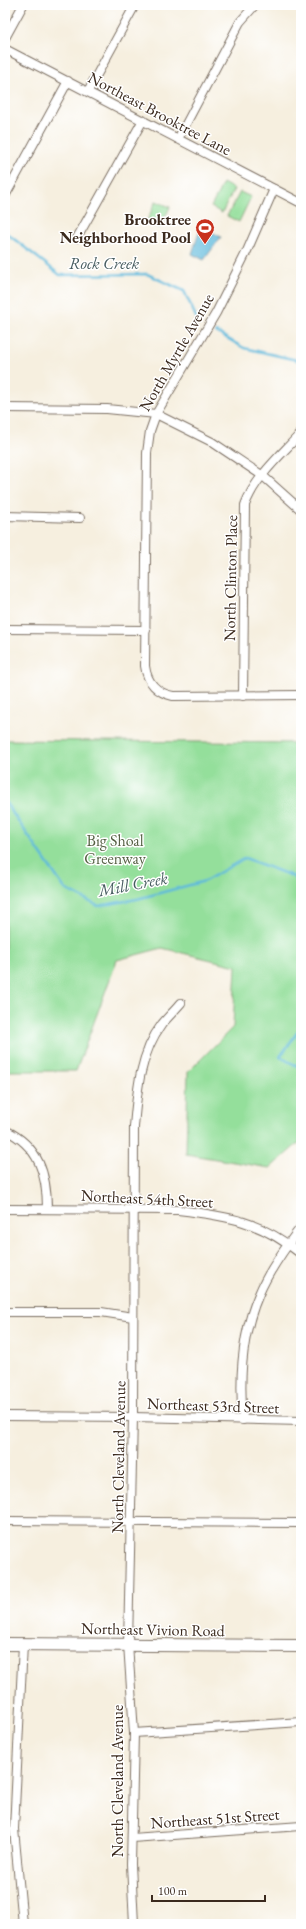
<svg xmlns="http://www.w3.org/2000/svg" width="306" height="1929" viewBox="0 0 306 1929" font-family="'EB Garamond',serif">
  <rect width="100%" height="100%" fill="#fff"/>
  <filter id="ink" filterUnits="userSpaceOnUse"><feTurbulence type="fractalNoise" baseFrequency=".025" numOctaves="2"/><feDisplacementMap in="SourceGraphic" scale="8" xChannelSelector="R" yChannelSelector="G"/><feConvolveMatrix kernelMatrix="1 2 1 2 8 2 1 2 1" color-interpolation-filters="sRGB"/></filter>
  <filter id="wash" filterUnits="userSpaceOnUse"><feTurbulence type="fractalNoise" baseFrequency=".012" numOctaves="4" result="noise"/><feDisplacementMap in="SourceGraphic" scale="16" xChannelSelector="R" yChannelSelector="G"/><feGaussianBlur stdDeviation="0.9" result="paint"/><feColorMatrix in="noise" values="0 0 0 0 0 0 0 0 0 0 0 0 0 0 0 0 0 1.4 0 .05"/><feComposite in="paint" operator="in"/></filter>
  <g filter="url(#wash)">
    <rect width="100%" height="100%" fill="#f6efdf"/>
    <g fill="#94df9b" stroke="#68845c">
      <path d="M223,183L234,189L222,213L211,207Z"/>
      <path d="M240,192L251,197L239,222L227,216Z"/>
      <path d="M156,201L170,207L160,228L146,223Z"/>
      <path d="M5,740L301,743V1141L270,1168L186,1154L188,1072L233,1027L236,966L162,948L117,960L76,1071H5Z"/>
    </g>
    <path fill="#5db9db" stroke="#4c727c" d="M201,226L221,237L204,260L192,254Z"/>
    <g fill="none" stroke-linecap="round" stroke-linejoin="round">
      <g stroke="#5db9db" stroke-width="2.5">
        <path d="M5,232L60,275L147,274L184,291L197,319"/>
        <path d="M216,332L244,348L301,361"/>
        <path d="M5,802L65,889L98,906L137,899L205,881L245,858L292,876L301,884"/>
        <path d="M301,1027L280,1057L301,1068"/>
      </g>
    </g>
  </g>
  <g filter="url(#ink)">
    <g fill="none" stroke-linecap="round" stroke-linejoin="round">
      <defs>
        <g id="minor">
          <path d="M5,38L23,5"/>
          <path d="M5,49L301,203"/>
          <path d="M88,91L135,5"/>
          <path d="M178,139L240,22L255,5"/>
          <path d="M274,189L247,251L216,313L156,414L150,431L147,453L145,666C147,682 157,693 173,696L301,695"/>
          <path d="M5,196L68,81"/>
          <path d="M77,238L143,120"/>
          <path d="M5,408L107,409L156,414L212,442L263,476L301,510"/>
          <path d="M5,516L80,518"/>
          <path d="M5,629L146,630"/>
          <path d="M243,696L245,505C255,477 282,454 301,433"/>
          <path d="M5,1130C39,1146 47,1174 47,1209"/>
          <path d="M5,1209L178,1210C229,1216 260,1221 301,1254"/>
          <path d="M5,1312H101L133,1317"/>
          <path d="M5,1416L133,1417L301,1421"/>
          <path d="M243,1420C239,1378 242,1333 259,1294C269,1270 285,1248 301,1227"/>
          <path d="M5,1521L301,1523"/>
          <path d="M134,1733L301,1722"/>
          <path d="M132,1838L301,1826"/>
          <path d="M23,1924L14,1829L23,1644"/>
          <path d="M134,1924L131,1864L134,1733L128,1644L133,1417L134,1127C137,1091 140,1053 162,1024C168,1017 175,1010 181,1003"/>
        </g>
        <path id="primary" d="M5,1644L301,1646"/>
      </defs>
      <use href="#minor" stroke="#7c6f62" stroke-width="10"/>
      <use href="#primary" stroke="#7c6f62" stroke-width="14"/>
      <use href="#minor" stroke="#fff" stroke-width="8"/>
      <use href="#primary" stroke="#fff" stroke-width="12"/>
    </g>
  </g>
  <defs>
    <symbol id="stadium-pin" viewBox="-11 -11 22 30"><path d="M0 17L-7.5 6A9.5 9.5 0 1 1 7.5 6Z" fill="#c8321e" stroke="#fff"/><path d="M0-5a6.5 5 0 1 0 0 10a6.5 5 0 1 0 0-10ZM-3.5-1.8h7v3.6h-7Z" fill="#fff"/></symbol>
  </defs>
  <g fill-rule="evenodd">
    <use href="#stadium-pin" x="194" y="217" width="22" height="30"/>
  </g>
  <g text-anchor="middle" stroke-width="3" stroke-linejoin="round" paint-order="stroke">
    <g font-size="16" fill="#3b2a1e" stroke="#fff">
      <text transform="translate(160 113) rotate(28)" y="6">Northeast Brooktree Lane</text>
      <text transform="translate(176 352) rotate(-60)" y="6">North Myrtle Avenue</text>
      <text transform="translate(230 578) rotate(-89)" y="6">North Clinton Place</text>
      <text transform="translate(147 1198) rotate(3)" y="6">Northeast 54th Street</text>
      <text transform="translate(213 1405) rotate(2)" y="6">Northeast 53rd Street</text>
      <text transform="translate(118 1457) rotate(-89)" y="6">North Cleveland Avenue</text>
      <text transform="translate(153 1629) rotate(1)" y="6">Northeast Vivion Road</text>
      <text transform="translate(117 1781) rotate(-90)" y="6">North Cleveland Avenue</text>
      <text transform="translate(215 1818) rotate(-4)" y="6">Northeast 51st Street</text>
    </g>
    <g font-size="16" font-weight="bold" fill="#3b2a1e" stroke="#fff" text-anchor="end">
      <text x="191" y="225">Brooktree<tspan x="191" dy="18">Neighborhood Pool</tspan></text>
    </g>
    <g font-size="16" fill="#566044" stroke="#fff">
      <text x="115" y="846">Big Shoal<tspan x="115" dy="18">Greenway</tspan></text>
    </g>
    <g font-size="17" font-style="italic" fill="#475c60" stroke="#fff">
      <text x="104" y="269">Rock Creek</text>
      <text transform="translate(133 884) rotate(-11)" y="6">Mill Creek</text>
    </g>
  </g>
  <rect width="306" height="1929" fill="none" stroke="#fff" stroke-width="20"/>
  <path d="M152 1895v6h113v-6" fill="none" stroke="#3b2a1e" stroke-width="2"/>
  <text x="158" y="1895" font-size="12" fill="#3b2a1e" stroke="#ffffff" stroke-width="3" paint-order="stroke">100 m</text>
</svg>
